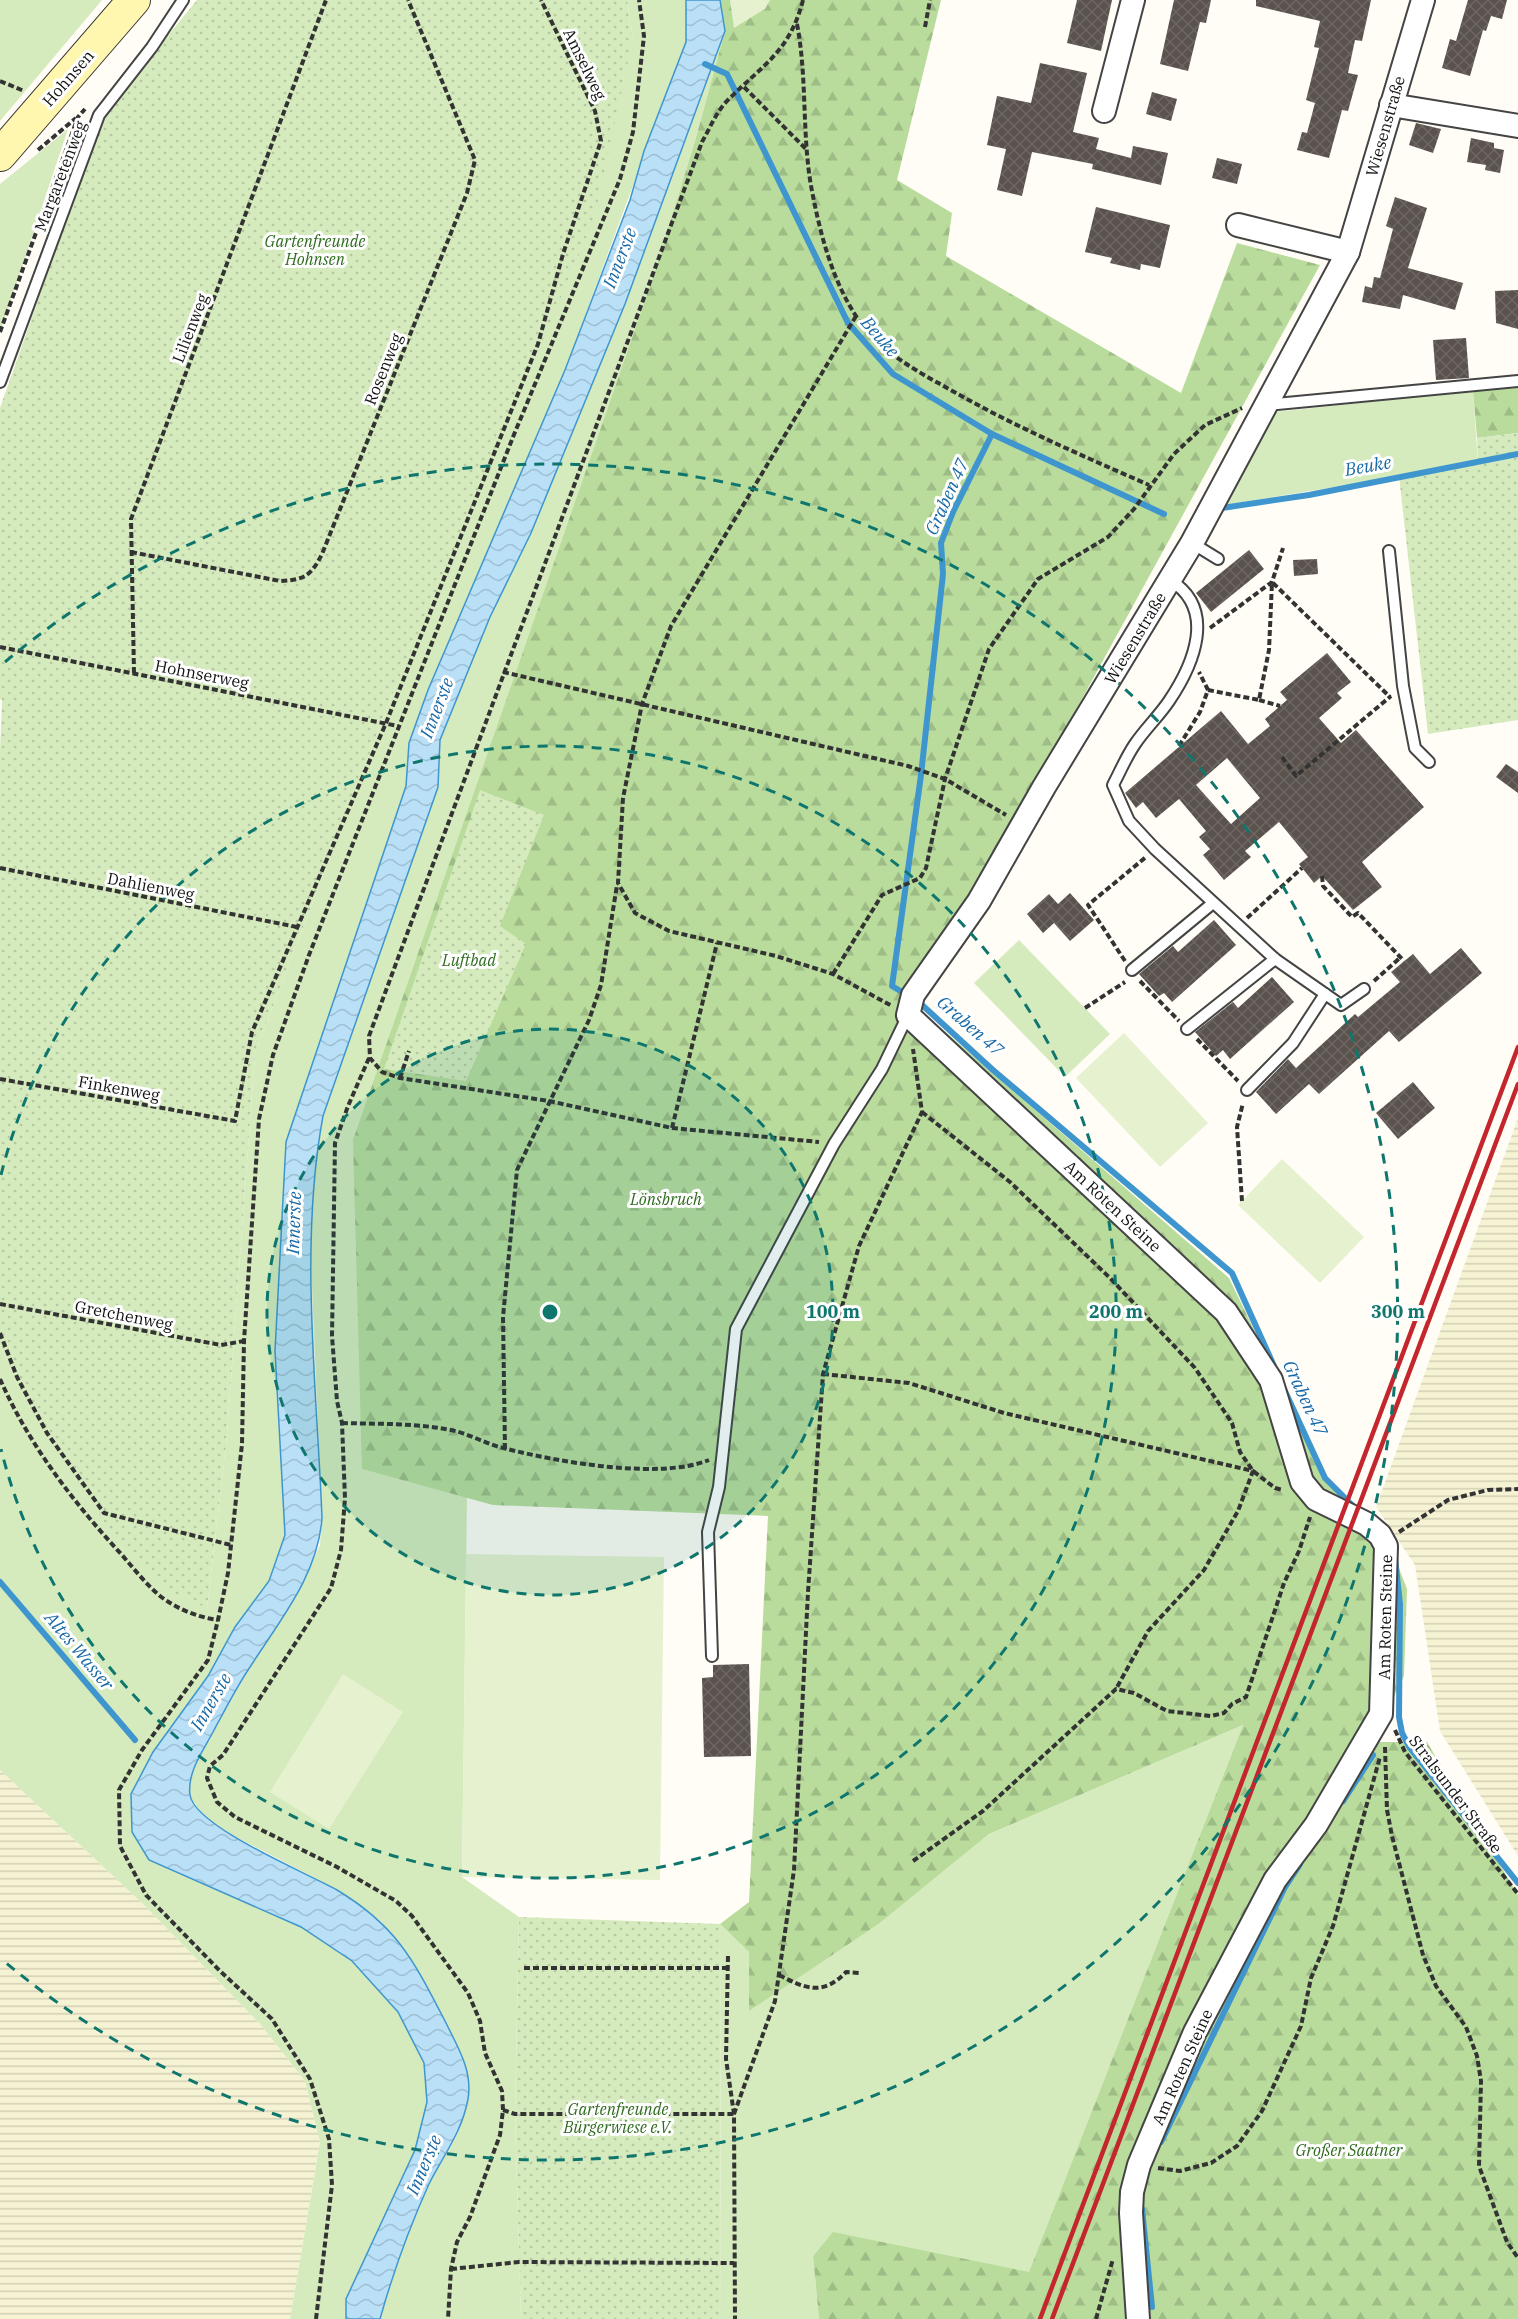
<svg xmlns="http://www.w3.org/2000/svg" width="1518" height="2319" viewBox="0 0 1518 2319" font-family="'IBM Plex Serif',serif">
  <defs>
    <pattern id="farmland-rules" width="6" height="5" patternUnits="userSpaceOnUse" patternTransform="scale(1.5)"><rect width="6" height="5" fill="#f6f3d4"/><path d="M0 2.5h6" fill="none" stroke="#d2cfb5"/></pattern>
    <pattern id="forest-firs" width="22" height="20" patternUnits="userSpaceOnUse" patternTransform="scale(1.5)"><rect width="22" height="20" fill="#b9dc9c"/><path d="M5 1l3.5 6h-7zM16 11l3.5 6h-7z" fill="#9ebc85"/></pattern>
    <pattern id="garden-dots" width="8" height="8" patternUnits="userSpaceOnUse" patternTransform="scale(1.5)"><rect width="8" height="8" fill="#d5ebbd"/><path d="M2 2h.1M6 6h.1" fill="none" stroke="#b6c8a1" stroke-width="1.8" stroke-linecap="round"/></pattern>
    <pattern id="water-waves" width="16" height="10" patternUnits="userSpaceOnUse" patternTransform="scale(1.5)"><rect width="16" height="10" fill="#b9e0f7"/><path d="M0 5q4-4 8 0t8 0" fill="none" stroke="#9ebfd3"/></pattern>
    <pattern id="building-cross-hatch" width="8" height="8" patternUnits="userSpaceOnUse" patternTransform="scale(1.5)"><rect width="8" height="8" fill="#5a524d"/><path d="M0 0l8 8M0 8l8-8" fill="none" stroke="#6d6662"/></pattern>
  </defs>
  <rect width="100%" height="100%" fill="#fffdf5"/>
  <g fill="url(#farmland-rules)">
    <path d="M1518,1118V1856L1440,1731L1415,1565L1376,1507Z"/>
    <path d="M0,1770L142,1903L261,2025L305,2081L320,2142L290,2319H0Z"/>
  </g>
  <g fill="#d5ebbd">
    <path d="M0,0H102L0,121Z"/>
    <path d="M627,0H686V42L565,370L428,690L409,743L406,786L362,919L281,1266L275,1351L285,1535L269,1581L235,1627L208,1676L153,1752L131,1793V1831L149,1860L302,1927L352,1961L398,2012L424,2063L427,2102L415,2150L346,2299V2319H290L320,2142L305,2081L261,2025L142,1903L0,1770V1345L24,1398L207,1608L226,1446L255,1053L392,695L633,38Z"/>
    <path d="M725,31L695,141L652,281L362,1469L467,1497L462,1877L519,1917L515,2114L521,2319H380L406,2239L430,2183L456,2137L468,2098L382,1922L338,1890L211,1824L191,1799L189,1782L198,1759L249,1669L301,1587L320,1545L322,1518L310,1239L314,1167L323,1116L438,787L440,740L490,617L531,533L625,304Z"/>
    <path d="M68,129L0,333V184Z"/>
    <path d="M1473,391L1478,464L1218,506L1266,413Z"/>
    <path d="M1019,940L1110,1034L1065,1077L974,983Z"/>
    <path d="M1243,1725L1029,2273L833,2233L813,2256L819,2319H721L720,1924L749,1952V2010L880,1923L989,1834Z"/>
  </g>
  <g fill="url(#forest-firs)">
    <path d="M720,0H941L897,180L952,213L946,256L1181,393L1237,243L1320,265L982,881L904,996L1229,1278L1322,1470L1339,1491L1385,1532L1407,1589L1404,1676L1372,1742H1427L1518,1895V2319H819L813,2256L833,2232L1029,2272L1243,1725L989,1834L880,1923L749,2011V1952L720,1924L749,1902L768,1516L493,1505L362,1469L353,1140L652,281L695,141L725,31Z"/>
    <path d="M1518,385V433L1477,438L1473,391Z"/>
  </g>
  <g fill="url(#garden-dots)">
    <path d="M197,0H627L633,38L594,219L392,695L255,1053L226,1446L207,1608L161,1587L103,1520L24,1398L0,1345V751L2,700L0,699V408L93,144L113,103Z"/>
    <path d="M1518,433V720L1428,734L1399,476L1478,464L1477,438Z"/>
    <path d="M480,790L544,815L500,926L526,944L466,1081L384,1069Z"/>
    <path d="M519,1917L720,1924L721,2319H521L515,2114Z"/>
  </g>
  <g fill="#e6f2cf">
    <path d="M730,0H770L765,9L734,28Z"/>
    <path d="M1124,1033L1208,1123L1160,1167L1076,1078Z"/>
    <path d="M1282,1159L1364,1237L1320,1283L1238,1205Z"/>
    <path d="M466,1554L664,1557L660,1880L462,1877Z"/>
    <path d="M343,1674L403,1712L329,1829L270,1792Z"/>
  </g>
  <path fill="url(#water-waves)" stroke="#3f96cf" stroke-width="1.5" d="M686,0H720L725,31L625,304L531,533L490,617L440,740L438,787L323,1116C299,1245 317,1388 322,1518C318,1575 280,1620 250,1667C236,1688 225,1710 213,1732C203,1751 187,1772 190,1795C195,1827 307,1873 337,1890C397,1926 414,1961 445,2021C457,2046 473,2070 468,2099C462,2132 443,2156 429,2184C409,2228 393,2273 380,2319H346V2299L415,2150L427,2102L424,2063L398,2012L352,1961L301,1927L149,1860L132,1832L131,1794L153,1752L208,1676L235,1627L269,1581L285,1535L275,1351L286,1142L406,786L409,743L428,690L565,370L630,200L644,151L686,42Z"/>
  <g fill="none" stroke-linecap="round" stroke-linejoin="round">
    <g stroke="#3f96cf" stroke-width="6">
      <path d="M705,64L727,74L848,323L893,374L992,434L1164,514"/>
      <path d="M1222,508L1309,495L1518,454"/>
      <path d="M907,995L892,986L921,775L943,574L941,543L953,512L992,434"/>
      <path d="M921,1004L993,1070L1232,1273L1274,1366"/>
      <path d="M1284,1389L1325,1478L1355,1508"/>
      <path d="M1395,1558L1400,1604L1399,1717L1402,1733L1410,1748L1518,1883"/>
      <path d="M0,1582L135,1740"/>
      <path d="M1343,1801L1373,1755"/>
      <path d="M1161,2142L1285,1887L1300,1864"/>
      <path d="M1142,2209L1152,2307"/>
    </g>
  </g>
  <g fill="url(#building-cross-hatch)" fill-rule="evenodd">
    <path d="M1077,0H1112L1101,51L1067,43Z"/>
    <path d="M1174,0H1211L1206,23L1200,22L1188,71L1160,64Z"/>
    <path d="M1256,0H1371L1362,41L1355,40L1348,73L1358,75L1348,111L1342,110L1329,158L1297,150L1302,132L1307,133L1315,103L1306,100L1319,48L1314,47L1320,21L1256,6Z"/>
    <path d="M1468,0H1507L1502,19L1491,16L1486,31L1483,30L1470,76L1442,68L1450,39L1456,41Z"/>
    <path d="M1040,63L1087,73L1073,132L1099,138L1096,149L1131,158L1133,146L1168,153L1161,185L1092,169L1093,164L1032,152L1022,196L997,190L1006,149L987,145L997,96L1031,103Z"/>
    <path d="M1152,92L1177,99L1171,121L1146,114Z"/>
    <path d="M1416,123L1441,129L1433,153L1409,145Z"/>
    <path d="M1471,138L1494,143V148L1504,150L1500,173L1485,170L1486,165L1467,162Z"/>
    <path d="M1217,158L1242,164L1237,184L1212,178Z"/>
    <path d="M1395,197L1427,208L1408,268L1463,283L1455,310L1403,295L1400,309L1362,302L1365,286L1372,288L1374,277L1380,278L1393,229L1386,226Z"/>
    <path d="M1096,207L1170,225L1160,268L1141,264L1140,270L1110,263L1112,258L1085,252Z"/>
    <path d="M1518,290V329L1496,323L1495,291Z"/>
    <path d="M1466,338L1469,378L1436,380L1433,340Z"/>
    <path d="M1249,550L1264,569L1211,612L1196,593Z"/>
    <path d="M1317,559L1318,574L1294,576L1293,560Z"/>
    <path d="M1327,653L1351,682L1337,693L1342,698L1319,718L1341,743L1356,730L1424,807L1362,862L1382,887L1353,910L1322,876L1314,883L1299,864L1308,857L1279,822L1245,851L1251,857L1224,880L1203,855L1210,849L1199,837L1206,831L1179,799L1156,818L1143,802L1136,808L1125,793L1221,711L1248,744L1270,726L1265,719L1287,700L1280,692ZM1227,758L1260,798L1231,824L1196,785Z"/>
    <path d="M1506,764L1518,772V793L1496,777Z"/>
    <path d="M1070,893L1094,920L1070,941L1054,923L1043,933L1027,914L1049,894L1058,904Z"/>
    <path d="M1214,920L1236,945L1172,1002L1164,993L1159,996L1139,974L1173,946L1178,952Z"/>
    <path d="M1461,948L1482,973L1399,1042L1389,1031L1319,1094L1309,1084L1276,1114L1256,1092L1288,1059L1296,1068L1355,1014L1358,1017L1400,982L1391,972L1413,954L1430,974Z"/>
    <path d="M1272,977L1294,1002L1230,1059L1223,1050L1216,1056L1195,1032L1233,1002L1238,1008Z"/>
    <path d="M1413,1082L1435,1108L1398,1139L1376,1113Z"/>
    <path d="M749,1664L751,1756L704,1757L702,1678L713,1677V1665Z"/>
  </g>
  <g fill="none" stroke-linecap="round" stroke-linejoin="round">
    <defs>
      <g id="lane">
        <path d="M0,382L99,115L152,47L183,0"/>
        <path d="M1266,405L1518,381"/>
        <path d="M1192,543L1218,559"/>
        <path d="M1389,551L1403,686L1415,748L1429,762"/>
        <path d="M1170,580C1217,609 1194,664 1169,701C1159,716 1145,729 1135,744C1126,757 1120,772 1113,785L1129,821L1155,849L1275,959L1341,1005L1364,989"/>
        <path d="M1132,970L1213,903"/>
        <path d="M1187,1029L1275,959"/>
        <path d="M1247,1090L1293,1043L1325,994"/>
        <path d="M712,1656L708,1532L719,1487L736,1329L834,1144L882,1069L908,1015"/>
      </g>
      <g id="street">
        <path d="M1391,105L1518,126"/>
        <path d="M1104,111L1133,0"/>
        <path d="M1238,225L1348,252"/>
        <path d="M1138,2319L1131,2213L1132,2192L1139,2165L1195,2032L1275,1880L1316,1825L1381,1714L1386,1546L1380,1535L1367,1524L1316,1499L1302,1482L1271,1380L1226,1312L908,1015L913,995L979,901L1044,787L1192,543L1348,252L1423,0"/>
      </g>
      <path id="secondary" d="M0,155L134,0"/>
    </defs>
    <use href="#lane" stroke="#444" stroke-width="14"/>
    <use href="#street" stroke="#444" stroke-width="26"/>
    <use href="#secondary" stroke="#333" stroke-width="34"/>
    <g stroke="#333" stroke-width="4" stroke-dasharray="6 3" stroke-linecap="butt">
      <path d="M803,0C790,51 764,64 729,99C717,110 710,128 702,142L369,1036L370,1058L382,1072L400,1078L549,1101L672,1128L819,1142"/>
      <path d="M797,24C808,81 801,140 813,196C821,237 833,281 856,316C880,353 919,372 956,393C1018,428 1083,456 1149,485"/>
      <path d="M925,27L930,0"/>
      <path d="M0,81L24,91"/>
      <path d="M744,87L807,150"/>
      <path d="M38,150L76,118"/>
      <path d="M856,316L671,626L642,704L623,798L618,883L635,913L669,931L776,956L833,974L892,1006"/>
      <path d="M0,332L78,117L85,109"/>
      <path d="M131,552L280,581C304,580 311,576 322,554L467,193L475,160L408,0"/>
      <path d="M1273,583L1390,697"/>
      <path d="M1210,628L1272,582L1283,548"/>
      <path d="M0,647L398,726"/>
      <path d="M503,672L908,766L945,779L1006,815"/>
      <path d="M134,673L131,519L326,0"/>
      <path d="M1208,690L1259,700L1269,650L1272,582"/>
      <path d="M1259,700L1280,706"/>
      <path d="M1179,746L1200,712L1208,690L1199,672"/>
      <path d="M1282,757L1296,776L1391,696"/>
      <path d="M0,868L297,927"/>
      <path d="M1322,876L1323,886L1352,917L1358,913L1404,961"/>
      <path d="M1247,918L1302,868"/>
      <path d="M1125,961L1088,905L1146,857"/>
      <path d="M833,974L882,895L920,878L926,868L945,779L989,649L1038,579L1108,537L1134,509L1174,454L1205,425L1242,408"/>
      <path d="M1140,981L1179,1021"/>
      <path d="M1374,981L1401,957"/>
      <path d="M1085,1008L1125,982"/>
      <path d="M1197,1039L1238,1081"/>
      <path d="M369,1058L348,1106L335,1143L332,1336L337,1401L342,1423L345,1498L341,1550L331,1588L223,1755L210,1766L207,1778L217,1802L235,1817L337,1867L396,1901L412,1916L468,1993L480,2021L485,2053L502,2091L503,2110L500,2135L470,2217L457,2242L451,2269L448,2319"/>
      <path d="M400,1078L409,1051"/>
      <path d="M0,1079L235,1121L252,1032L386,723L538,344L563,254L601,141L595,111L541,0"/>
      <path d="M922,1112L1010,1182L1110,1278L1195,1368L1232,1423L1240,1452L1253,1471L1275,1488L1283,1490"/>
      <path d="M672,1128L717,943"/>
      <path d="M1242,1201L1237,1127L1243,1103"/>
      <path d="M0,1304L221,1345L244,1341"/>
      <path d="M0,1333L17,1377L47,1433L104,1513L231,1545"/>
      <path d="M823,1374L909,1383L1004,1413L1253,1471L1238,1511L1204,1570L1148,1631L1116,1689"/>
      <path d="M0,1379C29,1445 74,1503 122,1555C134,1569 146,1584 160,1596C177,1609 197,1617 218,1620"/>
      <path d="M342,1423C378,1424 415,1423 451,1430C470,1434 488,1445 507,1449C559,1462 660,1480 709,1460"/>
      <path d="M505,1449L503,1317L517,1170L589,1020L601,985L617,885"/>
      <path d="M1399,1532L1448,1500L1488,1490L1518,1489"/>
      <path d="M1395,1730L1405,1752L1518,1894"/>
      <path d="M1385,1747L1387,1810L1392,1836L1423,1955L1436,1986L1466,2027L1477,2056L1481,2081L1479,2166L1507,2242L1518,2258"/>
      <path d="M913,1861L983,1811L1116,1689L1134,1693L1167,1711L1211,1716L1224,1713L1232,1704L1246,1697L1284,1583L1299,1551L1310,1517"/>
      <path d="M728,1956L726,2059L734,2114L735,2319"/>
      <path d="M524,1968H727"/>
      <path d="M779,1975C806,1989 823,1996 846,1972L860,1973"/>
      <path d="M503,2110L515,2114H734"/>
      <path d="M734,2114L775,2001L794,1870L808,1592L823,1374L859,1246L922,1112L913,1049"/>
      <path d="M1158,2168L1180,2171L1211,2163L1237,2146L1262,2111L1301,2026L1311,1978L1333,1926L1380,1757"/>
      <path d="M451,2269L519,2262L734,2263"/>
      <path d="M316,2319L332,2185L329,2139L310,2079L272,2019L220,1971L146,1895L120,1846L119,1790L142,1750L208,1660L218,1620L228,1573L242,1444L244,1341L259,1119L273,1055L309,955L513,437L620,179L633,132L644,36L639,0"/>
      <path d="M1096,2319L1113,2259"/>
    </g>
    <use href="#lane" stroke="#fff" stroke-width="10"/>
    <use href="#street" stroke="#fff" stroke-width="22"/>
    <use href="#secondary" stroke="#fff6b0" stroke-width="32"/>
    <g stroke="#c4262e" stroke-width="4.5">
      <path d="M1040,2319L1518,1047"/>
      <path d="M1052,2319L1518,1084"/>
    </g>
  </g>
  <circle cx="550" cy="1312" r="283" fill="#0f766e" fill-opacity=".12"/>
  <g fill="none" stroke="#0f766e" stroke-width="3" stroke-dasharray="10 8">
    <circle cx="550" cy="1312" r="283"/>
    <path d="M1 1175A566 566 0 1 1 1 1449"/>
    <path d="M5 662A848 848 0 1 1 5 1962"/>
  </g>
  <g text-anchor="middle" stroke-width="6" stroke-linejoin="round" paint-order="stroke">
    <g font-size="16" fill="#111" stroke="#fff">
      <text transform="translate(585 64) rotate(64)" y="6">Amselweg</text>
      <text transform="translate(68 78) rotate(-49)" y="6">Hohnsen</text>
      <text transform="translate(1385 126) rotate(-74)" y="6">Wiesenstraße</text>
      <text transform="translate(60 176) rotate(-69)" y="6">Margaretenweg</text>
      <text transform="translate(190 328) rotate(-69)" y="6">Lilienweg</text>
      <text transform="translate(383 369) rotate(-68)" y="6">Rosenweg</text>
      <text transform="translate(1135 638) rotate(-59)" y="6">Wiesenstraße</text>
      <text transform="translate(202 674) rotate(11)" y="6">Hohnserweg</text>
      <text transform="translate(151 886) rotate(11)" y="6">Dahlienweg</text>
      <text transform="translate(119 1088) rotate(10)" y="6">Finkenweg</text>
      <text transform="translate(1113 1206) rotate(43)" y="6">Am Roten Steine</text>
      <text transform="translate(124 1315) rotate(11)" y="6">Gretchenweg</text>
      <text transform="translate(1385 1617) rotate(-89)" y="6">Am Roten Steine</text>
      <text transform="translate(1456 1794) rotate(53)" y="6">Stralsunder Straße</text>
      <text transform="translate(1182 2067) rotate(-66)" y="6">Am Roten Steine</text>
    </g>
    <g font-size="16" font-style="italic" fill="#2f6b1f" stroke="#fff">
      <text x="315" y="247">Gartenfreunde<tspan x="315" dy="18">Hohnsen</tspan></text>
      <text x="469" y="966">Luftbad</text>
      <text x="666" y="1205">Lönsbruch</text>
      <text x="618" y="2115">Gartenfreunde<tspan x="618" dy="18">Bürgerwiese e.V.</tspan></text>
      <text x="1349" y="2156">Großer Saatner</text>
    </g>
    <g font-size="18" font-style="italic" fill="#1768a6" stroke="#fff">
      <text transform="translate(620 258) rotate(-69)" y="6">Innerste</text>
      <text transform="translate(880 337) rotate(49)" y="6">Beuke</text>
      <text transform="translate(1368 466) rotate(-10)" y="6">Beuke</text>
      <text transform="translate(947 497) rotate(-66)" y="6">Graben 47</text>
      <text transform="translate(437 708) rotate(-69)" y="6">Innerste</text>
      <text transform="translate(970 1026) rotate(41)" y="6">Graben 47</text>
      <text transform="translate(294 1223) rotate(-88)" y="6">Innerste</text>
      <text transform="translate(1305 1398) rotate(65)" y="6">Graben 47</text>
      <text transform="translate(79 1651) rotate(50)" y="6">Altes Wasser</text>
      <text transform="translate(211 1702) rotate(-60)" y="6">Innerste</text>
      <text transform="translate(424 2165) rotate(-67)" y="6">Innerste</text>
    </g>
  </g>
  <circle cx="550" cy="1312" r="9" fill="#0f766e" stroke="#fff" stroke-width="3"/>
  <g font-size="18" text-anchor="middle" font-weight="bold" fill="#0f766e" stroke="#fff" stroke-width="6" stroke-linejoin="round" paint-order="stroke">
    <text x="833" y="1318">100 m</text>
    <text x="1116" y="1318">200 m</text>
    <text x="1398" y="1318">300 m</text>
  </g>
</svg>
